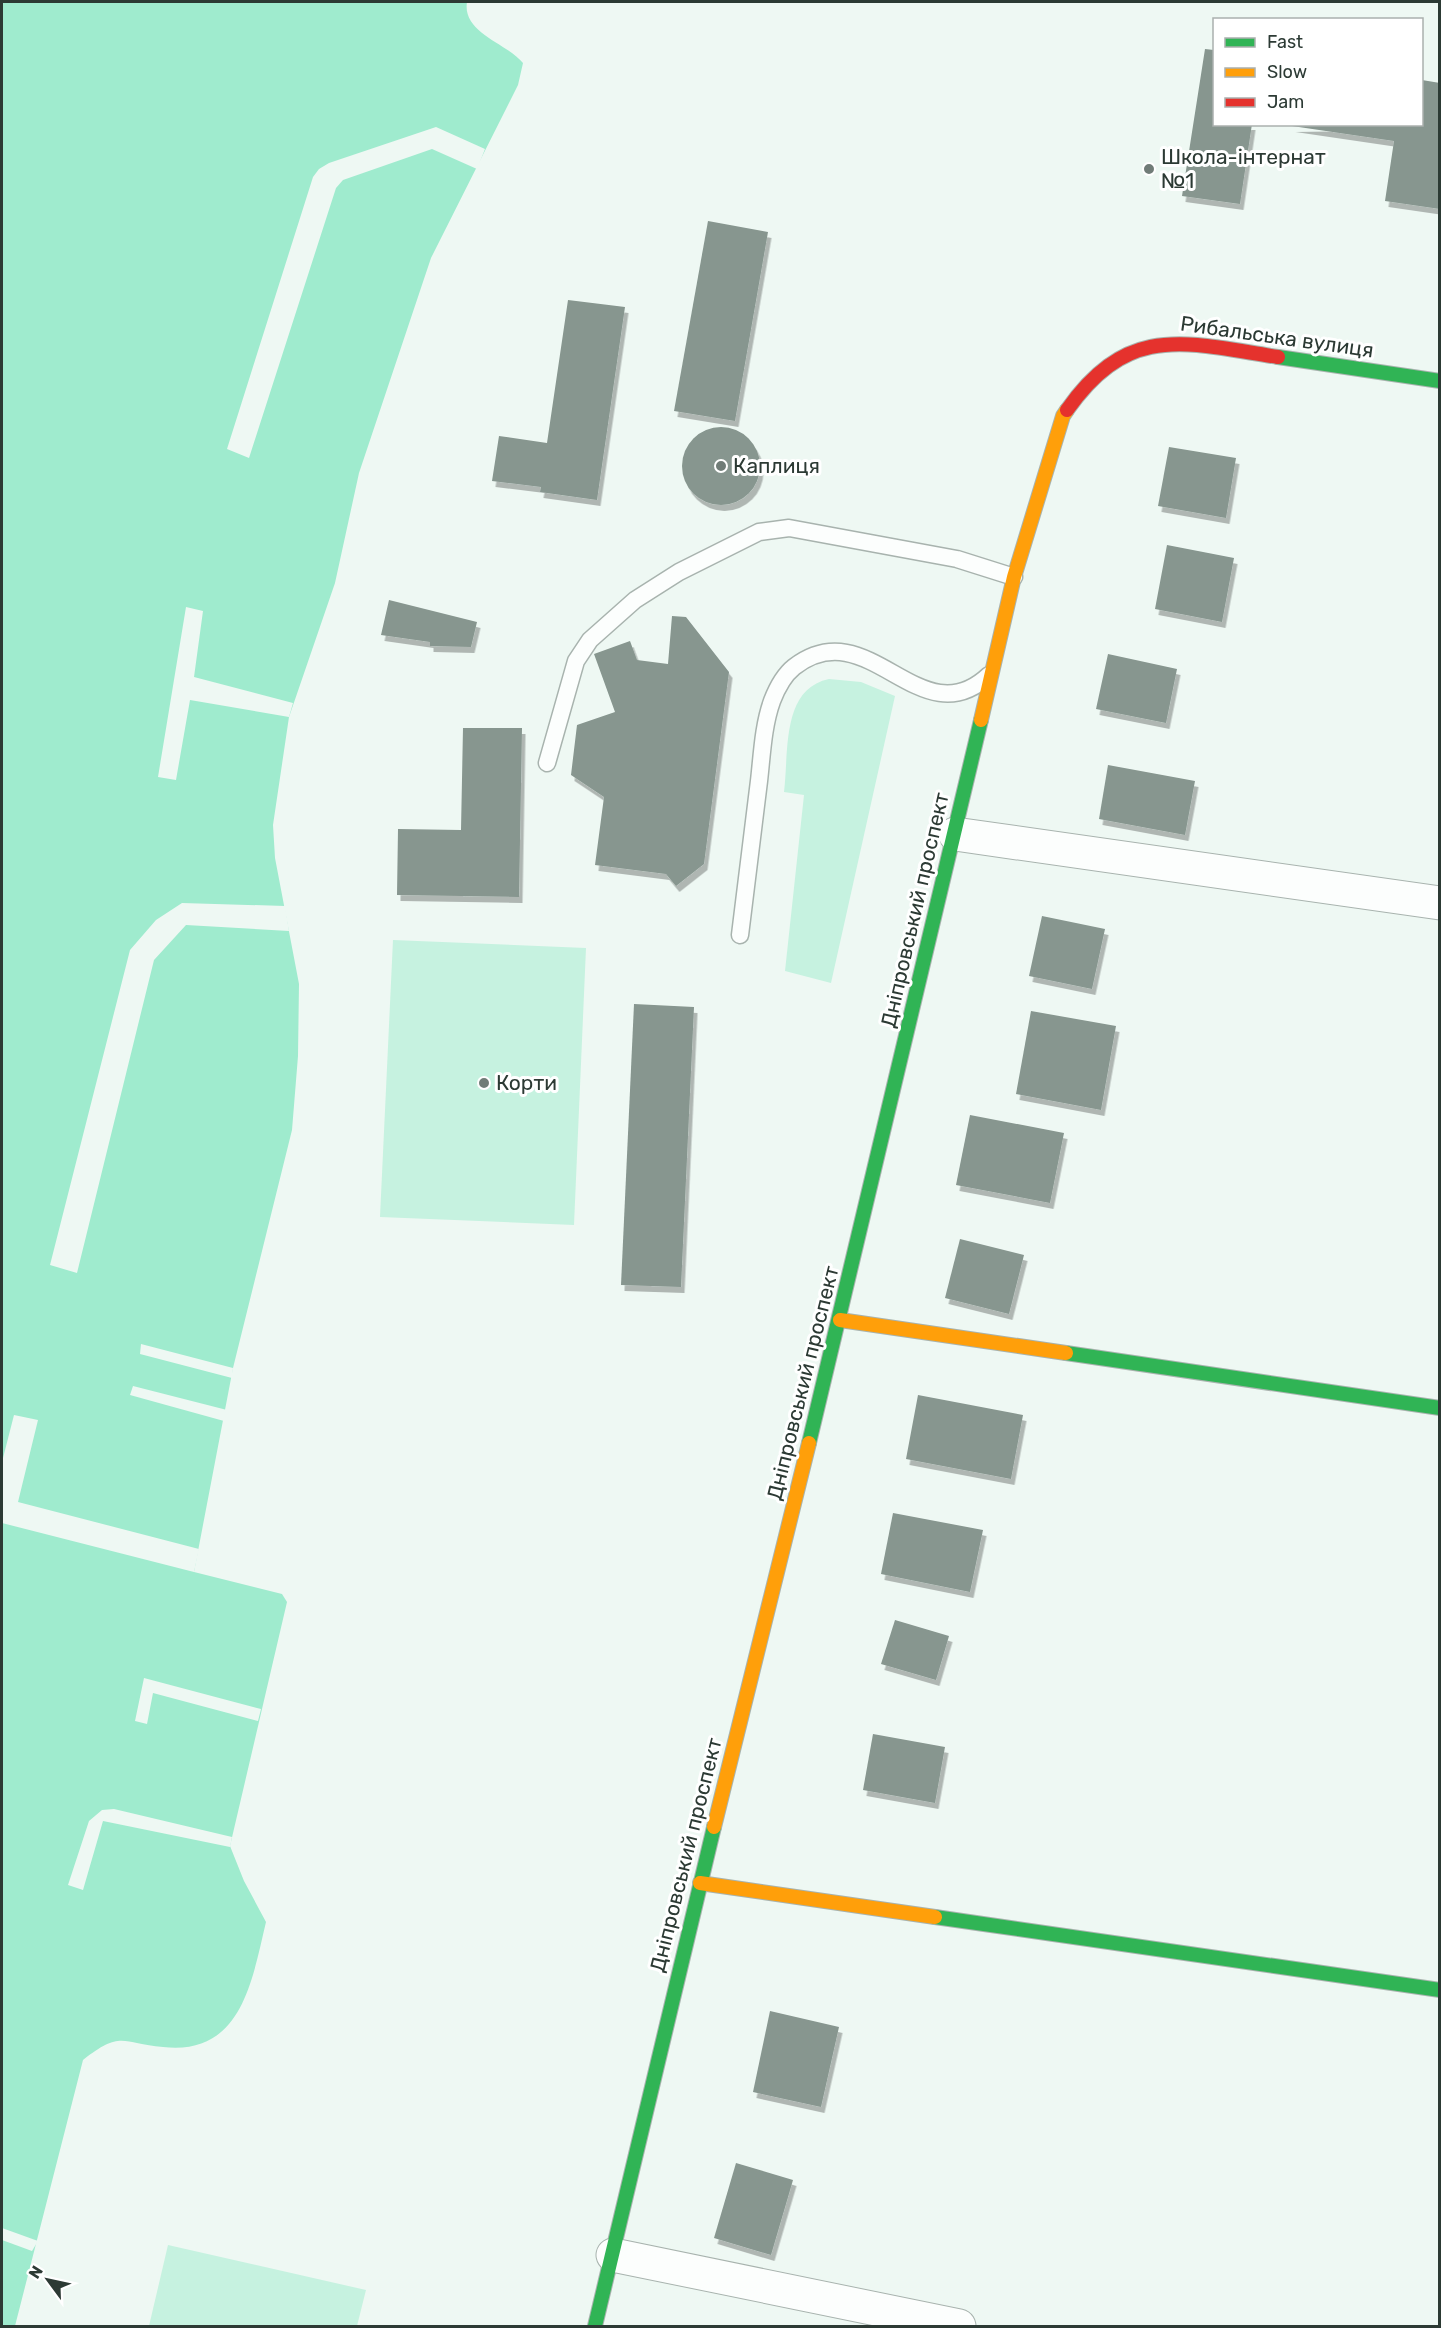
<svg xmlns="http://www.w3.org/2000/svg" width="1441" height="2328" viewBox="0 0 1441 2328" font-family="Rubik,sans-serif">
  <defs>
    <filter id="shadow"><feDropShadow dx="3.5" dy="6" stdDeviation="0" flood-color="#0004"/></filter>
  </defs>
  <rect width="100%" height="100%" fill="#eef8f3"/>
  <g fill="#c6f2e0">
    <path d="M829,679L861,682L895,696L831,983L785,971L804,795L784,792C789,752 781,689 829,679Z"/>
    <path d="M393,940L586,948L574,1225L380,1217Z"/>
    <path d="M168,2245L366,2290L357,2326H149Z"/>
  </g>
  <path fill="#9febce" d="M2,2H467C462,33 507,43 523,63L518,85L431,258L359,473L335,583L289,717L273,825L275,858L299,984L298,1056L292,1130L233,1368L194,1572L282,1594L287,1602L230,1846L244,1881L266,1922C252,1980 242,2056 163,2047C121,2043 121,2030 83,2060L15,2326H2Z"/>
  <g fill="#eef8f3">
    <path d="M436,127L485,149L477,169L432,149L343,180L336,188L249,458L227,449L313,177L319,169L329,163Z"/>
    <path d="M186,607L203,611L194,677L293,703L289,717L190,700L176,780L158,777Z"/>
    <path d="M182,903L285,906L289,931L186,925L154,960L77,1273L50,1265L130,950L156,920Z"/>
    <path d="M141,1344L233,1368L232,1378L140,1354Z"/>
    <path d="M133,1386L227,1410L224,1421L130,1395Z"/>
    <path d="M14,1415L38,1420L18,1502L199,1549L194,1572L2,1523V1462Z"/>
    <path d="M144,1678L261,1709L258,1721L153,1693L147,1724L135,1721Z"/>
    <path d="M114,1809L232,1837L230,1847L103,1821L83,1890L68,1885L89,1821L102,1810Z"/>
    <path d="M2,2228L38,2241L32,2251L2,2240Z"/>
  </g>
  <g fill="#87968f" filter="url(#shadow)">
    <path d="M1205,49L1214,50V124H1252L1240,204L1182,196Z"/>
    <path d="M1422,80L1440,83V209L1385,201L1394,141L1292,126L1422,124Z"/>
    <path d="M708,221L768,232L735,421L674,411Z"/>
    <path d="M568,300L625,307L597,500L540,492L541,487L492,481L499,436L547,443Z"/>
    <circle cx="721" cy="466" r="39"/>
    <path d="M1169,447L1236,458L1226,518L1158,506Z"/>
    <path d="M1167,545L1234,558L1222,622L1155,609Z"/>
    <path d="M389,600L477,622L471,647L430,646V642L381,635Z"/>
    <path d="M672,616L686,617L729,672L704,864L676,886L666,874L595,865L604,797L571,775L577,725L615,712L594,654L630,641L637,660L668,664Z"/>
    <path d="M1108,654L1177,669L1166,723L1096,709Z"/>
    <path d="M463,728H522L519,897L397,895L398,829L461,830Z"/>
    <path d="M1108,765L1195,781L1185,835L1099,819Z"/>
    <path d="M1042,916L1105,929L1092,989L1029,976Z"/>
    <path d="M634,1004L694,1007L681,1287L621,1285Z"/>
    <path d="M1031,1011L1116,1026L1101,1110L1016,1094Z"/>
    <path d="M970,1115L1064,1133L1050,1203L956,1185Z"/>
    <path d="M960,1239L1024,1255L1009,1314L945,1298Z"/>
    <path d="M918,1395L1023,1415L1011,1479L906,1459Z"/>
    <path d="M893,1513L983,1530L970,1592L881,1574Z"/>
    <path d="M895,1620L949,1636L936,1680L881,1664Z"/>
    <path d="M873,1734L945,1747L935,1803L863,1790Z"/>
    <path d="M770,2011L839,2027L821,2107L753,2092Z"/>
    <path d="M736,2163L793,2180L771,2255L714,2238Z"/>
  </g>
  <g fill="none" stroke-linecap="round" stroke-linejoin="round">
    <defs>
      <g id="lane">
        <path d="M547,763L576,661L590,640L635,600L679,572L759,532L789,528L957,559L1014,577"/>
        <path d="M740,935C746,884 753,832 759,781C762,755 763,726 772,701C777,688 784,675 794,667C869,609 920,740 989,675"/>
      </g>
      <g id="street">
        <path d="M955,834L1440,903"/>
        <path d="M613,2255L959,2326"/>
      </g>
      <g id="fast">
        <path d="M1278,357L1440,381"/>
        <path d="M1066,1353L1440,1408"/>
        <path d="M809,1443L981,720"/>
        <path d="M935,1917L1440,1990"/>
        <path d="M595,2326L714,1827"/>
      </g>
      <g id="slow">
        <path d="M981,720L1014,577L1063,416L1067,410"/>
        <path d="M840,1320L1066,1353"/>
        <path d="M714,1827L809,1443"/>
        <path d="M700,1883L935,1917"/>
      </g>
      <path id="jam" d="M1067,410C1129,322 1186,343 1278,357"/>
    </defs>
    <use href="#lane" stroke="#a8b3ae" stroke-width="19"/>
    <use href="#street" stroke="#a8b3ae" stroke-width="35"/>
    <use href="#fast" stroke="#a8b3ae" stroke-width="16"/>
    <use href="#slow" stroke="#a8b3ae" stroke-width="16"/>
    <use href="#jam" stroke="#a8b3ae" stroke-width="16"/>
    <use href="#lane" stroke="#fcfefd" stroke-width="16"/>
    <use href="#street" stroke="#fcfefd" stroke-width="33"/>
    <use href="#fast" stroke="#30b455" stroke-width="14"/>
    <use href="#slow" stroke="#ff9f0a" stroke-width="14"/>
    <use href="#jam" stroke="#e5322d" stroke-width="14"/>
  </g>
  <g fill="#707c77" stroke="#fff" stroke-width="2">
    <circle cx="1149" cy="169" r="6"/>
    <circle cx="721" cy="466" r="6"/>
    <circle cx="484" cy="1083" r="6"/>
  </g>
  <g text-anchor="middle" stroke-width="6" stroke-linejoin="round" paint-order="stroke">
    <g font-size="21" fill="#2c3a34" stroke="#fff" text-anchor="start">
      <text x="1161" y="164">Школа-інтернат<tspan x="1161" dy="24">№1</tspan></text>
      <text x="733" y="473">Каплиця</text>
      <text x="496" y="1090">Корти</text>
    </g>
    <g font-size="21" fill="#2c3a34" stroke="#fff">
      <text transform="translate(1277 337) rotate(8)" y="7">Рибальська вулиця</text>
      <text transform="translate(915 910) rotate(-77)" y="7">Дніпровський проспект</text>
      <text transform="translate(803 1383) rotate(-76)" y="7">Дніпровський проспект</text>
      <text transform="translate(686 1855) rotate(-76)" y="7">Дніпровський проспект</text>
    </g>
  </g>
  <rect width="1441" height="2328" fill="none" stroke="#2c3a34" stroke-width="6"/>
  <rect x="1213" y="18" width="210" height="108" fill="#ffffff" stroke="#abb0ae" stroke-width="1.5"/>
  <rect x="1225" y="38" width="30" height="9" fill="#30b455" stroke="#abb0ae" stroke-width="1.5"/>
  <text x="1267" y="48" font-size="18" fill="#2c3a34">Fast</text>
  <rect x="1225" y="68" width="30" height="9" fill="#ff9f0a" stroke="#abb0ae" stroke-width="1.5"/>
  <text x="1267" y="78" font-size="18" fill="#2c3a34">Slow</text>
  <rect x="1225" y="98" width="30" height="9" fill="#e5322d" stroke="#abb0ae" stroke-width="1.5"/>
  <text x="1267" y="108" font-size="18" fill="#2c3a34">Jam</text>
  <g transform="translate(48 2280) rotate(303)" stroke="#ffffff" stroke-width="4.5" paint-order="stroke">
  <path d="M0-4.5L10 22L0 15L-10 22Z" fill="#2c3a34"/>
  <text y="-9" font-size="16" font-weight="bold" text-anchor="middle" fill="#2c3a34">N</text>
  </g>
</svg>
